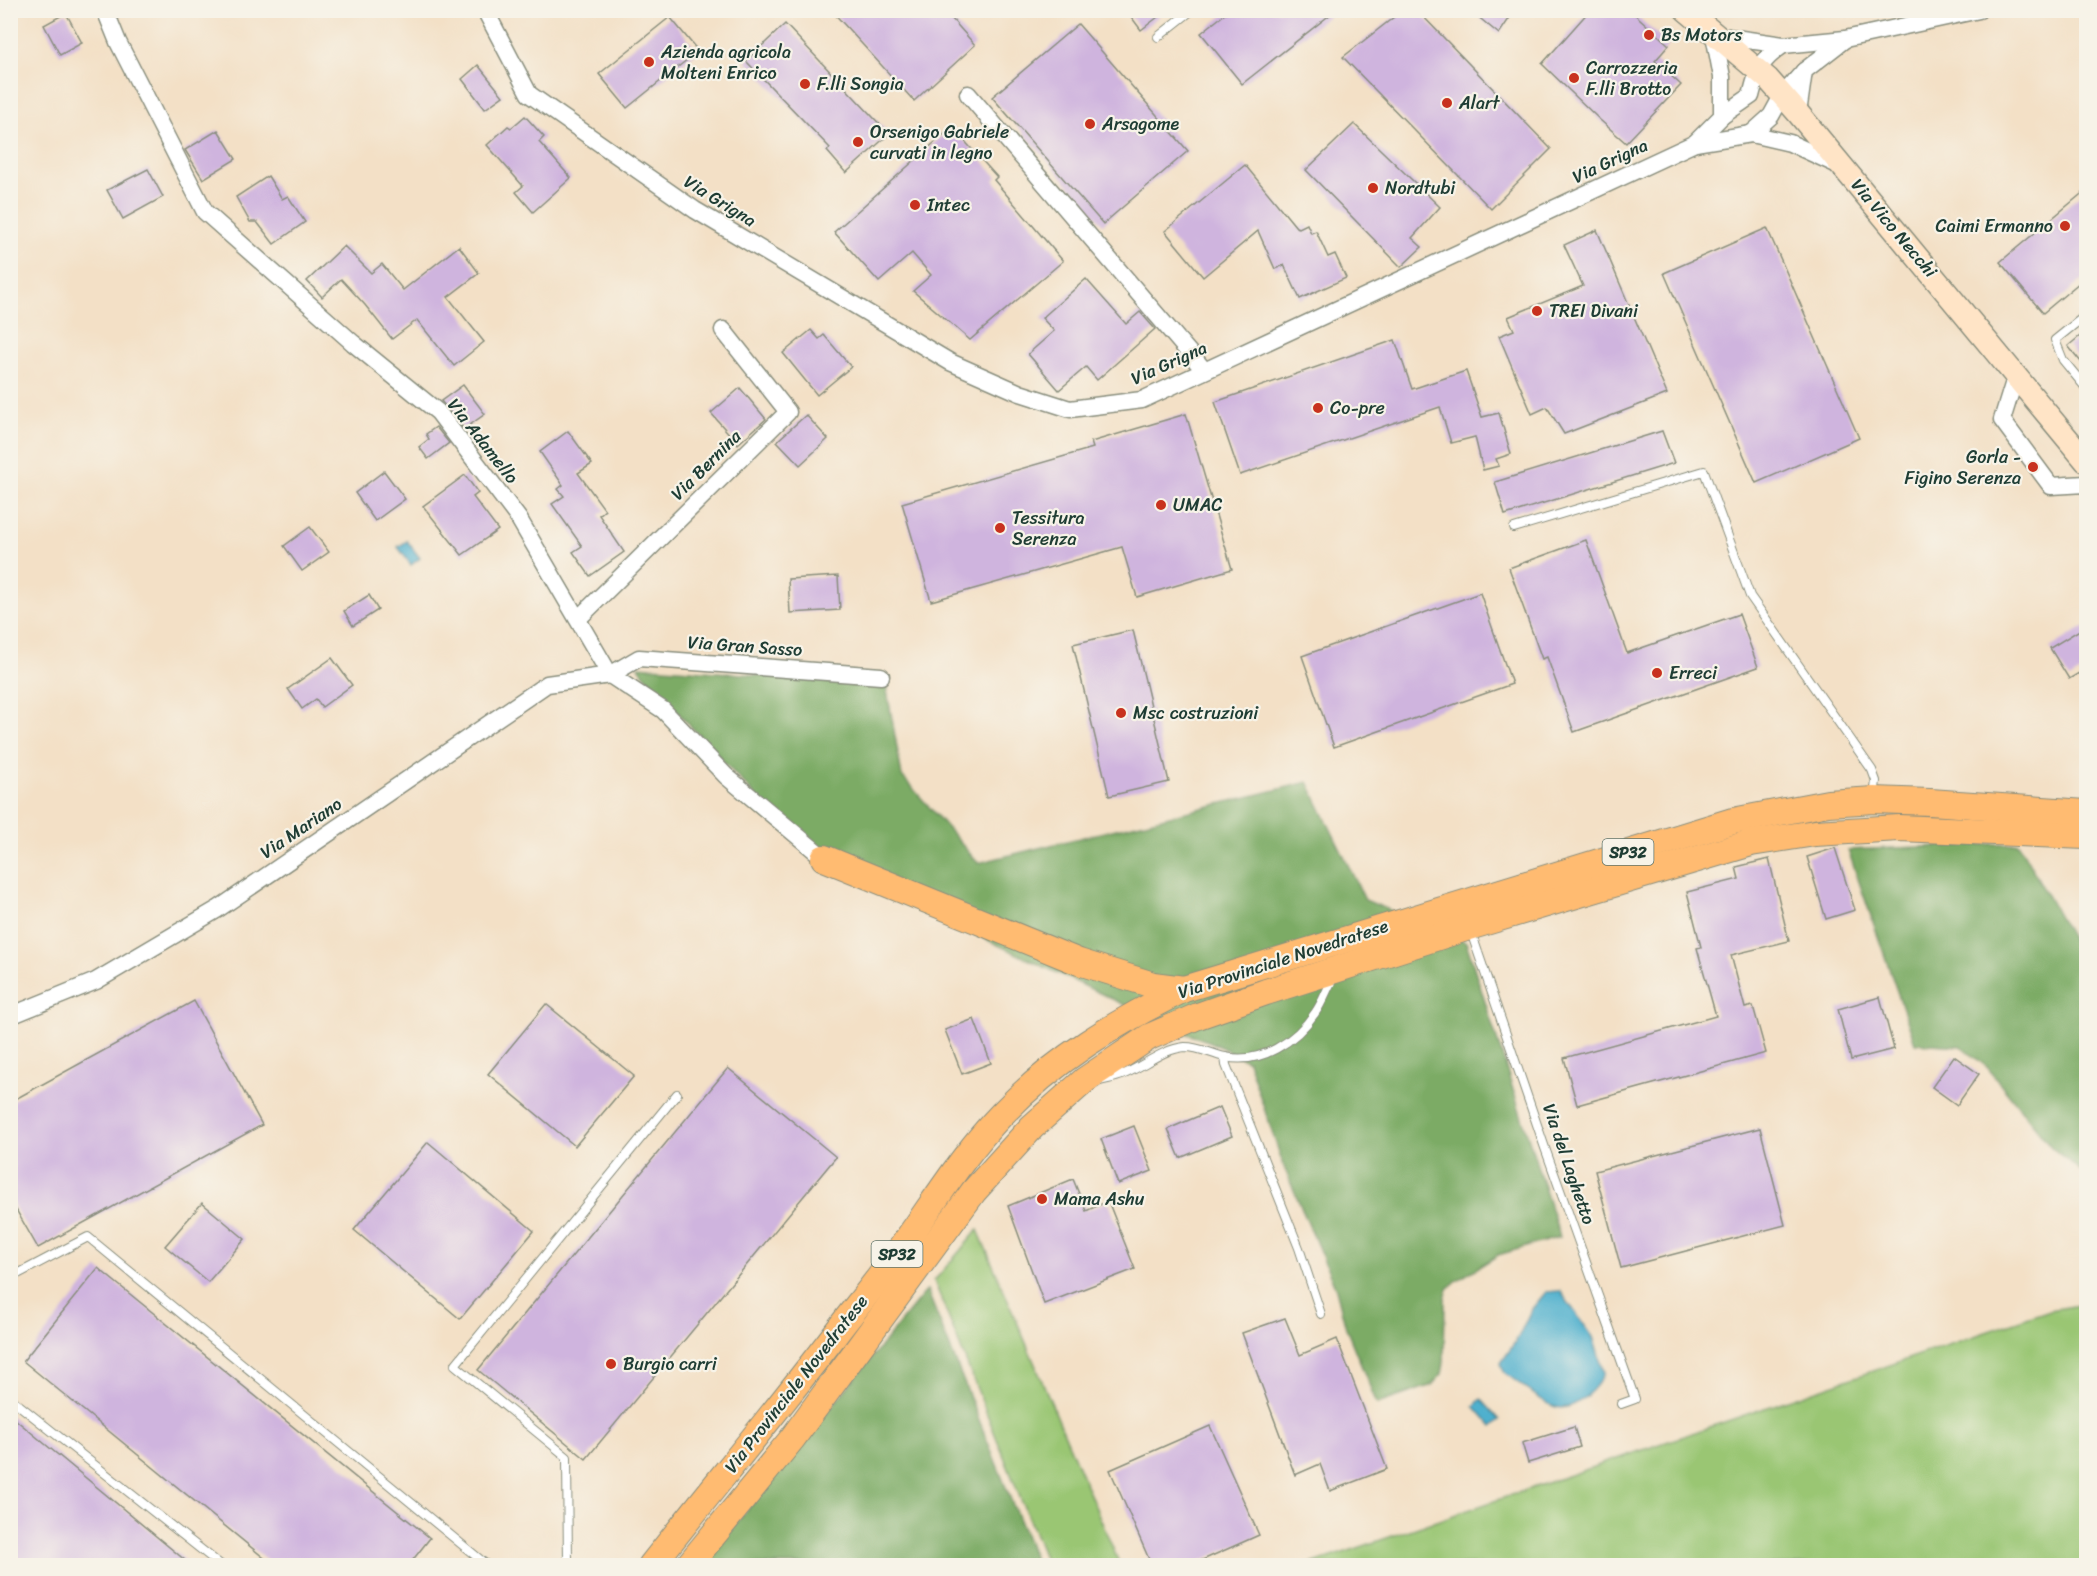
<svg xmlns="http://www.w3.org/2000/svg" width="2097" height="1576" viewBox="0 0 2097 1576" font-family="Sriracha,sans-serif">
  <rect width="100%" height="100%" fill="#f7f3e8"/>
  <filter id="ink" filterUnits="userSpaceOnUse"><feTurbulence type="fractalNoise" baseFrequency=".0167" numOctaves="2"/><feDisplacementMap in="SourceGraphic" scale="12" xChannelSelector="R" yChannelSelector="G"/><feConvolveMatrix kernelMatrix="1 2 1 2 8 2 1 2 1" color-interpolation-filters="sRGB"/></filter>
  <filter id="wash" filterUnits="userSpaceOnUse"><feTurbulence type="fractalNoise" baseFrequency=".008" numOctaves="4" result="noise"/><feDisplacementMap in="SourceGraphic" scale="24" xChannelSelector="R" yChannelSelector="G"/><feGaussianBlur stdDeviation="1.35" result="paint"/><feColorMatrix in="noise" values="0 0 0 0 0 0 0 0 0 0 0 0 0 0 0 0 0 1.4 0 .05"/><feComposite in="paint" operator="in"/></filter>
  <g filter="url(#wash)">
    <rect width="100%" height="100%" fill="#f3e0c6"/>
    <g fill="#9ac673" stroke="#5c8254" stroke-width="1.5">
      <path d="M978,1230L1120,1565H1047L934,1281Z"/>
      <path d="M2086,1304V1565H1308L2050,1310Z"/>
    </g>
    <g fill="#7bab65" stroke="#4d744c" stroke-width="1.5">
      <path d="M638,666L886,685L902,776L978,863L1308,782L1365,900L1466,942L1560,1237L1498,1255L1456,1281L1448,1289L1445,1299L1444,1362L1442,1374L1432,1385L1377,1404L1346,1328L1336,1289L1284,1167L1248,1061L1211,1042L1182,1032L812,857L657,690Z"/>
      <path d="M2018,843L2086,965V1175L2052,1148L1988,1068L1961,1046L1915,1043L1848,850Z"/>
      <path d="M927,1290L1037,1565H702Z"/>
    </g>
    <g fill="#4fb0ce" stroke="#377681" stroke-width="1.5">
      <path d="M407,541L420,558L411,565L398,547Z"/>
      <path d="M1560,1291L1593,1337L1604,1373C1597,1388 1575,1412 1556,1407C1547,1405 1513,1379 1504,1372L1501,1363L1518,1338L1531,1310L1546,1292Z"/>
      <path d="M1481,1399L1500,1420L1492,1427L1474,1406Z"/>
    </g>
    <g id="blocks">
      <g fill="#cfb4de">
        <path d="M831,10H944L975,45L914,101Z"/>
        <path d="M1126,10H1167L1141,30Z"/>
        <path d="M1230,10H1336L1242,84L1201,33Z"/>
        <path d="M1403,10H1417L1551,149L1491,209L1343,57Z"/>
        <path d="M1470,10H1515L1499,34Z"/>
        <path d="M1590,10H1630L1669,45L1655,61L1681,85L1626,143L1600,120L1542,64Z"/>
        <path d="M66,13L82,43L60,55L44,25Z"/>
        <path d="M670,17L698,51L627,108L599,74Z"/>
        <path d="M785,24L889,134L846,173L827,151L830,148L746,61Z"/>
        <path d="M1078,24L1188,151L1103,224L992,97Z"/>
        <path d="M478,65L503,96L485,109L462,79Z"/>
        <path d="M525,116L544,137L539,142L571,178L533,212L516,192L523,186L487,145L508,126L511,128Z"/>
        <path d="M1354,124L1440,207L1412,238L1422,247L1401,267L1306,170Z"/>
        <path d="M952,127L997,177L994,180L1063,261L970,340L913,291L931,275L912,253L879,282L834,232Z"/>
        <path d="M218,130L236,159L203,179L185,150Z"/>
        <path d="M1245,165L1296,227L1299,228L1307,224L1311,233L1316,231L1328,257L1335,254L1346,278L1300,299L1284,265L1275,269L1258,231L1203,277L1165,231Z"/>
        <path d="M148,169L163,197L123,219L107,190Z"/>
        <path d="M268,176L282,199L288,196L305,222L274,244L257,222H250L236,197Z"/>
        <path d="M2086,190V277L2043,313L2000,262Z"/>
        <path d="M1767,228L1859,438L1756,483L1664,273Z"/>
        <path d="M1597,230L1667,394L1564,434L1547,407L1532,414L1499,336L1514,330L1508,317L1583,286L1564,245Z"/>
        <path d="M344,246L371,273L382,264L403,290L459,246L479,273L448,297L484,342L454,366L417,320L392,339L365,305L341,279L322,297L307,281Z"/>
        <path d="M1086,279L1126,324L1140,312L1155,329L1097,380L1086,367L1059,390L1028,354L1054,331L1042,318Z"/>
        <path d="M811,330L819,339L824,335L851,367L817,395L783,353Z"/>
        <path d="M2086,331V368L2068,346Z"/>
        <path d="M1395,340L1412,389L1466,371L1482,417L1499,413L1511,454L1496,459L1499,466L1483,470L1475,437L1451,443L1440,407L1240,475L1215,402Z"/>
        <path d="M463,385L485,414L464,429L441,401Z"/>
        <path d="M740,388L766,419L738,444L711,413Z"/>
        <path d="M1186,414L1232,569L1137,597L1122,547L931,601L902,503L1093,448L1091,442Z"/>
        <path d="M806,415L828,439L800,465L777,441Z"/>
        <path d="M436,427L449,443L428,459L419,447L429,439L426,434Z"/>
        <path d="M568,431L592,464L578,473L605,510L599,515L624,552L590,576L573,552L582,546L552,504L564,496L558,489L563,485L540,452Z"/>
        <path d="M1662,431L1674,463L1505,515L1495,482Z"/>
        <path d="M384,471L405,499L375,521L355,493Z"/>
        <path d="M465,475L478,493L473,497L498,530L462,555L423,506Z"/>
        <path d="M310,527L329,552L302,571L284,546Z"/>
        <path d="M1586,540L1627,653L1739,614L1758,667L1574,732L1547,657L1542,659L1509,568Z"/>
        <path d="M838,576L840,610L790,613L788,579Z"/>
        <path d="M1480,593L1512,684L1334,747L1302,656Z"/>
        <path d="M369,595L378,610L353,626L344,611Z"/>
        <path d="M2086,626V669L2069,679L2050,648Z"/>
        <path d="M1133,630L1169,782L1109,796L1073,644Z"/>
        <path d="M332,658L352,685L322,707L316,699L302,709L288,689Z"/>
        <path d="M1835,848L1855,910L1826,919L1807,857Z"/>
        <path d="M1769,859L1789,941L1731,955L1745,1008L1753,1006L1766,1053L1577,1105L1564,1058L1716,1016L1697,948L1701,947L1687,892L1739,879L1736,867Z"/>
        <path d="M1880,997L1894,1049L1851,1060L1838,1009Z"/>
        <path d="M194,1001L262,1125L38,1248L10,1199V1102Z"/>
        <path d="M546,1004L634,1076L575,1146L488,1074Z"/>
        <path d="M974,1019L991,1063L962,1074L945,1030Z"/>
        <path d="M1954,1056L1979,1074L1957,1105L1932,1087Z"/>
        <path d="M728,1068L836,1157L586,1459L478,1370Z"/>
        <path d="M1220,1107L1232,1136L1180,1158L1168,1129Z"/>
        <path d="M1134,1126L1152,1171L1118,1184L1101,1139Z"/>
        <path d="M1760,1128L1785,1225L1621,1268L1595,1171Z"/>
        <path d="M428,1142L534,1231L460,1319L354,1230Z"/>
        <path d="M1073,1179L1086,1211L1108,1201L1135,1269L1044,1304L1008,1206Z"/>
        <path d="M202,1203L245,1239L208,1282L165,1246Z"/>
        <path d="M98,1268L430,1538L408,1566H274L23,1361Z"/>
        <path d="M1285,1318L1300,1355L1337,1339L1387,1469L1330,1491L1320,1464L1295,1475L1242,1333Z"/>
        <path d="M10,1415L192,1566H10Z"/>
        <path d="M1210,1426L1259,1535L1189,1566H1152L1110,1470Z"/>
        <path d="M1574,1427L1580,1447L1528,1463L1522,1443Z"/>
      </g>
    </g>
  </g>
  <g filter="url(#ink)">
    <use href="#blocks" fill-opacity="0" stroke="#898e7d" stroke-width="1.5"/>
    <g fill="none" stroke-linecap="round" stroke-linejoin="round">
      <defs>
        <g id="lane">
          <path d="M1158,37L1192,10"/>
          <path d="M2086,315L2055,340L2063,360L2086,388"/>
          <path d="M1514,528L1704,471L1750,596L1872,770L1876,781L1874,797"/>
          <path d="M1470,929L1545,1148L1635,1399L1621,1404"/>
          <path d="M1225,1057L1226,1065L1299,1248L1321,1314"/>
          <path d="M1100,1081C1107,1079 1115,1078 1122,1075C1143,1067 1162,1049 1185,1047C1200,1047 1211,1054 1225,1057C1261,1065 1296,1041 1315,1013C1323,1002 1327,988 1334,977"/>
          <path d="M10,1278L88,1237L488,1566"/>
          <path d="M10,1398L222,1566"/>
          <path d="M570,1566L568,1564L567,1457L455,1365L677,1094"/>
        </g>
        <g id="street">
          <path d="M105,10L118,42L205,212L353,343L438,412L519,519L610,675L663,710L726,776L824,858"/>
          <path d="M485,10L529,94L695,210L950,362L1020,393L1070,409L1142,400L1695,143L1751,134L1790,143L1838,165"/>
          <path d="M968,94L1204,370"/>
          <path d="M1798,113L1804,71L1844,40"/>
          <path d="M1722,116L1751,96C1758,69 1759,62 1783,45"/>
          <path d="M1751,134L1771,116L1782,96L1804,71"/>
          <path d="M1695,143L1722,116V77L1714,35L1783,45L1845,39L1979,10"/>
          <path d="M2016,375L2002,420L2051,486L2086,484"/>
          <path d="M578,619L788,412L723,330"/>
          <path d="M10,1016L96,981L218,909L547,684L610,675L639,658L881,676"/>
        </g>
        <path id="secondary" d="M1686,10L1768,79L1798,113L2086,461"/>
        <g id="primary">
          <path d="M824,858L1079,962L1153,985L1184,989"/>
          <path d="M651,1566C715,1485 781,1406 843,1324C864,1297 887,1269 906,1241C937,1198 965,1152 1002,1114C1056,1058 1115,1023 1184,989L1733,821L1828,803L1874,800L1930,802L2086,813"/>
          <path d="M688,1566L792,1439L974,1191L1032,1127L1085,1080L1149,1037L1198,1016L1266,992L1469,927L1751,843L1815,833L1899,828L2086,836"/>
        </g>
      </defs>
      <use href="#lane" stroke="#898e7d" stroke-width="10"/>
      <use href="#street" stroke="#898e7d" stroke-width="19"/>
      <use href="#secondary" stroke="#898e7d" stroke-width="25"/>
      <use href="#primary" stroke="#898e7d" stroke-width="28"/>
      <use href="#lane" stroke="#fff" stroke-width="8"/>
      <use href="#street" stroke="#fff" stroke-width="16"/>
      <use href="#secondary" stroke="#ffe4c6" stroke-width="22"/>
      <use href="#primary" stroke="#ffbb71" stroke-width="26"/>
    </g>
  </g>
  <g fill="#c8321e" stroke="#f7f3e8" stroke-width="2">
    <circle cx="1649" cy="35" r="6"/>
    <circle cx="649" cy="62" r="6"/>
    <circle cx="1574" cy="78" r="6"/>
    <circle cx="805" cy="84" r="6"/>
    <circle cx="1447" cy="103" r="6"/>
    <circle cx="1090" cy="124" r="6"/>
    <circle cx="858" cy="142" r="6"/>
    <circle cx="1373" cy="188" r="6"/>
    <circle cx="915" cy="205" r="6"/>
    <circle cx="2065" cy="226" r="6"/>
    <circle cx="1537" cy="311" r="6"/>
    <circle cx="1318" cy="408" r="6"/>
    <circle cx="2033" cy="467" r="6"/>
    <circle cx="1161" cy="505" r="6"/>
    <circle cx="1000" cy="528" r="6"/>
    <circle cx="1657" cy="673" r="6"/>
    <circle cx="1121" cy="713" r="6"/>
    <circle cx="1042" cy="1199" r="6"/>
    <circle cx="611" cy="1364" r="6"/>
  </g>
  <g text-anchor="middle" stroke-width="4.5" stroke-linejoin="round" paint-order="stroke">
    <g fill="#f7f3e8" stroke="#60746a" stroke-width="1.5">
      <rect x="1602.5" y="839" width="51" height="26" rx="4.5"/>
      <rect x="871.5" y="1241" width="51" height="26" rx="4.5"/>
    </g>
    <g font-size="16" font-weight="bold" fill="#1f3d34">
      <text x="1628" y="858">SP32</text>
      <text x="897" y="1260">SP32</text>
    </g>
    <g font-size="18" fill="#1f3d34" stroke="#f7f3e8" text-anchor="start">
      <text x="1661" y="41">Bs Motors</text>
      <text x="661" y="58">Azienda agricola<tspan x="661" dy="21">Molteni Enrico</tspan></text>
      <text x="1586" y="74">Carrozzeria<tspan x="1586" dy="21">F.lli Brotto</tspan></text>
      <text x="817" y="90">F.lli Songia</text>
      <text x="1459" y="109">Alart</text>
      <text x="1102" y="130">Arsagome</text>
      <text x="870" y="138">Orsenigo Gabriele<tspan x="870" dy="21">curvati in legno</tspan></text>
      <text x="1385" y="194">Nordtubi</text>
      <text x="927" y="211">Intec</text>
      <text x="2053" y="232" text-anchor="end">Caimi Ermanno</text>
      <text x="1549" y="317">TREI Divani</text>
      <text x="1330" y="414">Co-pre</text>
      <text x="2021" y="463" text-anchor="end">Gorla -<tspan x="2021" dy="21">Figino Serenza</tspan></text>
      <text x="1173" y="511">UMAC</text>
      <text x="1012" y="524">Tessitura<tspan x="1012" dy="21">Serenza</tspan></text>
      <text x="1669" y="679">Erreci</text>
      <text x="1133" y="719">Msc costruzioni</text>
      <text x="1054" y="1205">Mama Ashu</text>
      <text x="623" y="1370">Burgio carri</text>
    </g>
    <g font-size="18" fill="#1f3d34" stroke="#f7f3e8">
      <text transform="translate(1610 161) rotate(-25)" y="6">Via Grigna</text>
      <text transform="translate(720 201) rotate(32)" y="6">Via Grigna</text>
      <text transform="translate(1894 228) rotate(50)" y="6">Via Vico Necchi</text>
      <text transform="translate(1169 363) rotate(-24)" y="6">Via Grigna</text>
      <text transform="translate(483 441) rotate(52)" y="6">Via Adamello</text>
      <text transform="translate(706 465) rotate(-45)" y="6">Via Bernina</text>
      <text transform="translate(745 646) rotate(4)" y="6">Via Gran Sasso</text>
      <text transform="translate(301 828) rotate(-34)" y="6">Via Mariano</text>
      <text transform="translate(1283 959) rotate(-18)" y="6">Via Provinciale Novedratese</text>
      <text transform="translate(1569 1164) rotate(71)" y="6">Via del Laghetto</text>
      <text transform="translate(796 1384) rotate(-52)" y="6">Via Provinciale Novedratese</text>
    </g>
  </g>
  <rect width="2097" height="1576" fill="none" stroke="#f7f3e8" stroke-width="36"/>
</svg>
